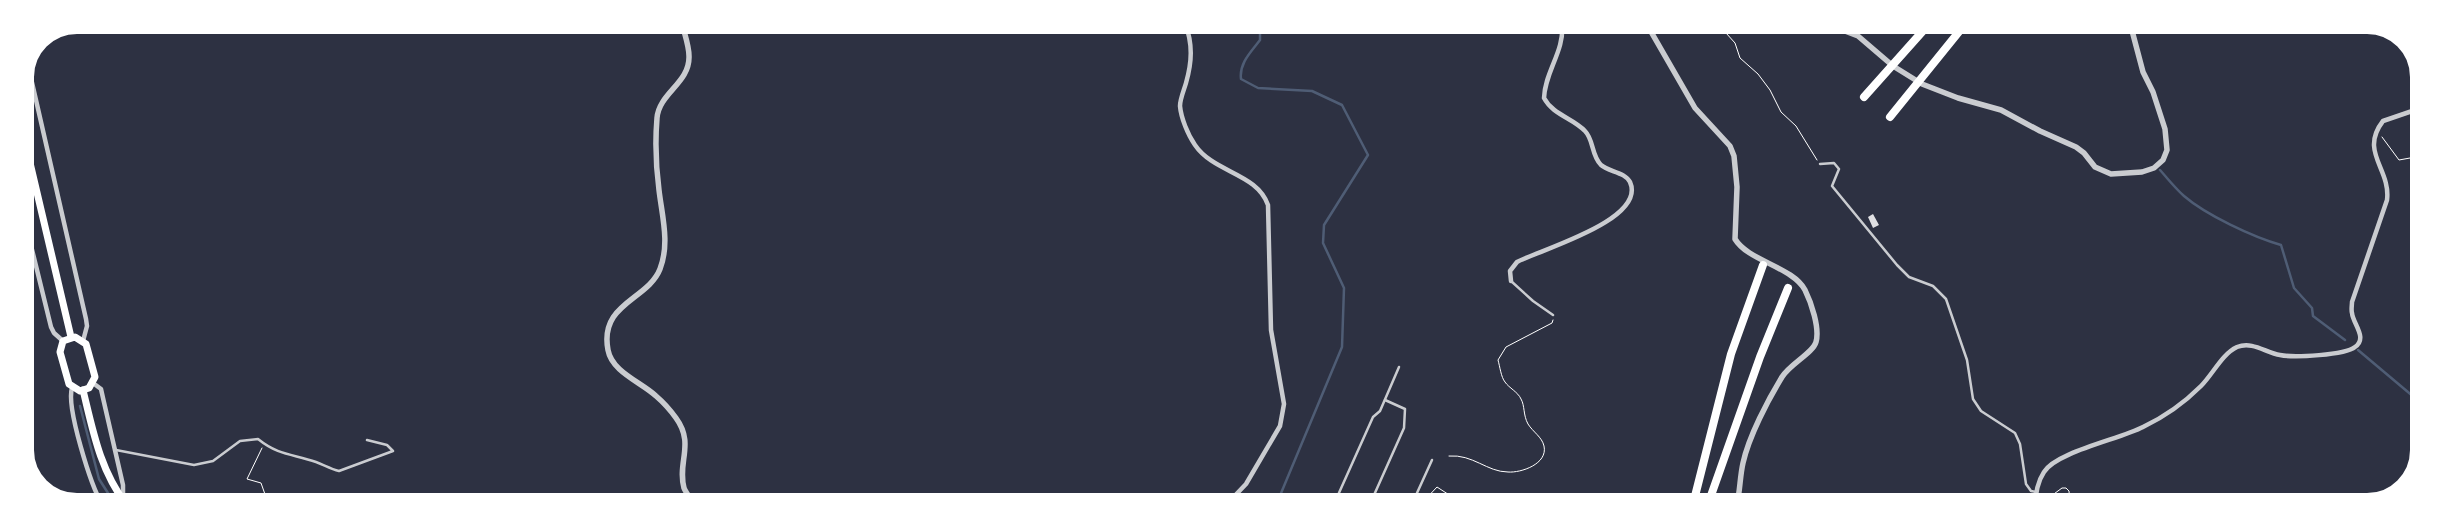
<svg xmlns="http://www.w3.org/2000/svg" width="2444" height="527" viewBox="0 0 2444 527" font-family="Lato,sans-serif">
  <rect width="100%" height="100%" fill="#2d3142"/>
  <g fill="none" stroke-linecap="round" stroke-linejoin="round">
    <g stroke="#4f5d75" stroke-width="2.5">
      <path d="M1260,23V40C1251,52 1239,63 1241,79L1258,88L1312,91L1342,105L1368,155L1324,225L1323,243L1344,288L1342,347L1279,498L1273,504"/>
      <path d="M2160,170C2168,179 2175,188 2184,196C2206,215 2253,237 2281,245L2294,288L2312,308L2313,316L2345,340"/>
      <path d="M2358,350L2421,403"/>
      <path d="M80,406L99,479L115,504"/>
    </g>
  </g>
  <path fill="#e0e0e3" d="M1873,214L1879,225L1873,228L1868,217Z"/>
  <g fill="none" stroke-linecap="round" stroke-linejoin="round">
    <g stroke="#fff" stroke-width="1">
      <path d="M1717,23L1735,43L1740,58L1758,74L1770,90L1781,112L1796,126L1817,160"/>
      <path d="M2382,137L2399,160L2421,156"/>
      <path d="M262,448L247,479L261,483L267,500L271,499L277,504"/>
      <path d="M1449,456C1473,454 1487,472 1508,472C1521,473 1548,464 1544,446C1542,437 1533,432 1528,424C1523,415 1525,406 1521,399C1518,392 1509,388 1505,382C1501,377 1500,367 1498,360L1506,347L1552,323L1553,320"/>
      <path d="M2043,502L2062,488H2066L2069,491L2070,504"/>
      <path d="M1421,504L1437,487L1463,504"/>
      <path d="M2091,504L2093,496L2098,494L2102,498L2104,504"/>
    </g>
    <g stroke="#caccd0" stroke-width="2.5">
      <path d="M1820,164L1834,163L1839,169L1832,186L1897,265L1909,277L1933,286L1946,299L1967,360L1973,399L1981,411L2015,433L2020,444L2026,484L2031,491L2037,492"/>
      <path d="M1511,281L1533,301L1553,315"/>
      <path d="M116,450L194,465L213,461L240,441L258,439C279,456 294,454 316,462C324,465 331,469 339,471L393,451L387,445L367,440"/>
      <path d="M1334,504L1373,417L1380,411L1399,367"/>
      <path d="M1370,504L1404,428L1405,409L1385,400"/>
      <path d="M1412,504L1432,460"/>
    </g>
    <g stroke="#caccd0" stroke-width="4.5">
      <path d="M1185,23C1193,44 1192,62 1186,83C1184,90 1180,99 1180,106C1181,118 1188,135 1195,145C1214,173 1257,173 1268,205L1271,330L1284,404L1280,426L1246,484L1227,504"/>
      <path d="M28,65L86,319L87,326L83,341"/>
      <path d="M23,213L51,327L54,333L63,341"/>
      <path d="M1511,281L1510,271L1517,262C1539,250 1647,220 1630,182C1625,172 1609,172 1601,165C1591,155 1594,140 1585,131C1573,118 1553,115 1544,98C1545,71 1565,51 1562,23"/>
      <path d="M93,383L101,389L103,398L123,485V498"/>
      <path d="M72,388C66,407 91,486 102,504"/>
      <path d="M2036,504C2035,494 2038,481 2044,472C2056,452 2120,439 2143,427C2164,417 2185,402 2201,386C2213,374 2222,354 2237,347C2253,341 2266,353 2280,355C2294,358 2345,355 2355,347C2368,338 2353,324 2352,313C2351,310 2352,305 2352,302L2387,200C2391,169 2359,152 2383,121L2421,108"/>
    </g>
    <g stroke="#caccd0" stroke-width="5.5">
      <path d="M682,23C684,33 689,45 689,56C690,83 659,93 657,118C655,142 656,167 659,190C662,216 670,243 660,269C648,300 599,303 608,350C612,372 641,382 656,396C663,402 671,411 676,418C695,444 677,462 684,488C686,493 691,499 694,504"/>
      <path d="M1646,23L1695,108L1730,146L1734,156L1737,187L1735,239C1748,261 1793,267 1805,290C1811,302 1820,328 1816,342C1813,353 1790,364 1782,377C1768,400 1749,436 1743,463C1740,476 1740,491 1737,504"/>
      <path d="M1824,23L1858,36L1893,66L1922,84L1958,98L2001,110L2040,131L2076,147L2084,153L2095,167L2111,174L2142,172L2154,168L2163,160L2167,150L2165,129L2153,92L2143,72L2130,23"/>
    </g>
    <g stroke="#fff" stroke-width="7">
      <path d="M23,133L71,337"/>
      <path d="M75,337L86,344L95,377L89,388L80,391L69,384L60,352L63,341Z"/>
      <path d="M83,390C93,431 100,470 126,504"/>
    </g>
    <g stroke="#fff" stroke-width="8">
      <path d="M1864,97L1930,23"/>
      <path d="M1890,117L1966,23"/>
      <path d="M1693,504L1731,354L1763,265"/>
      <path d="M1708,504L1760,357L1788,288"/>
    </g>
  </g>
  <path d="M0 0H2444V527H0ZM77 31H2367A46 46 0 0 1 2413 77V450A46 46 0 0 1 2367 496H77A46 46 0 0 1 31 450V77A46 46 0 0 1 77 31Z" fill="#fff" fill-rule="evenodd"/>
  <path fill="none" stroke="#fff" stroke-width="6" d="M77 31H2367A46 46 0 0 1 2413 77V450A46 46 0 0 1 2367 496H77A46 46 0 0 1 31 450V77A46 46 0 0 1 77 31Z"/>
</svg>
